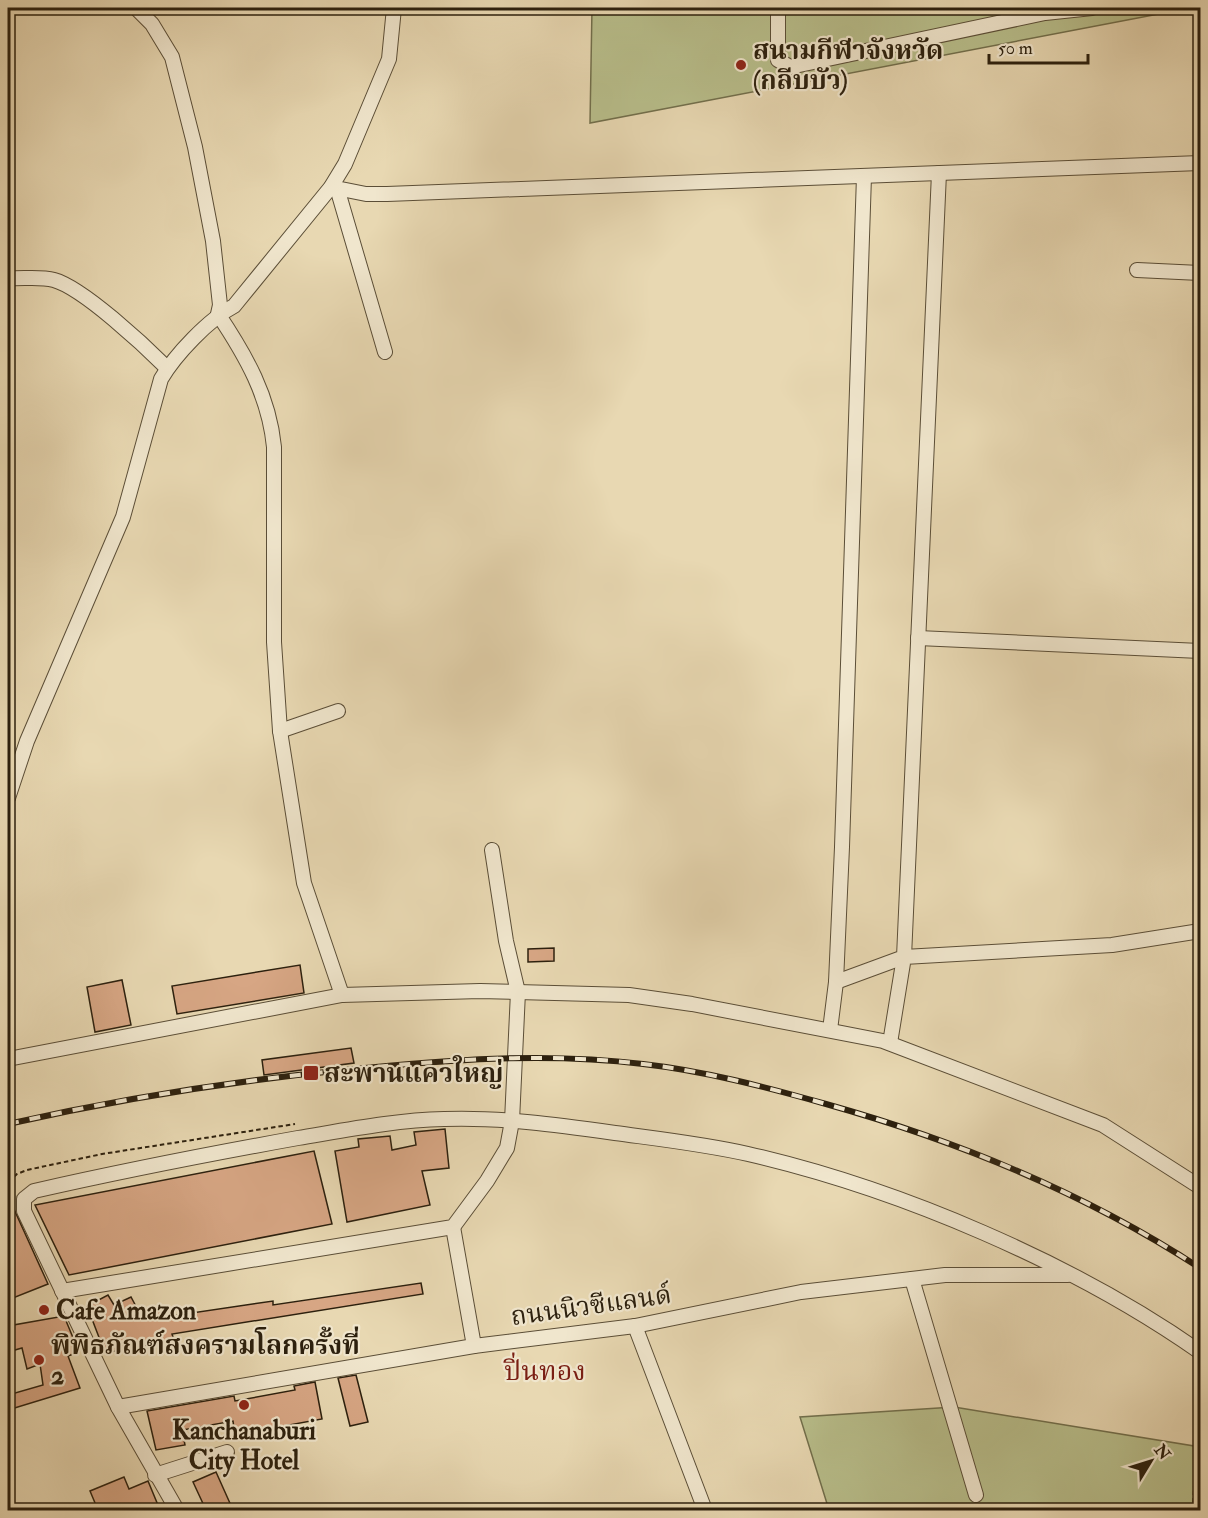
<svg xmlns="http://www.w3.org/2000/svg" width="1208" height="1518" viewBox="0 0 1208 1518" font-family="'IM FELL Double Pica','Noto Serif Thai',serif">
  <rect width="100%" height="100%" fill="#e8d8b2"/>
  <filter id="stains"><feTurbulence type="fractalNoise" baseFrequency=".00333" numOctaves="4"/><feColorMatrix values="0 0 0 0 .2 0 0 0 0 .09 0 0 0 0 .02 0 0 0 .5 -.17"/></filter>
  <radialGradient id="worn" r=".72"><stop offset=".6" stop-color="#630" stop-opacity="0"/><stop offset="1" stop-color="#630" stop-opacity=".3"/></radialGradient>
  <g fill="#b8be8b" stroke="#726f4c" stroke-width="1.5">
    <path d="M592,8H1190L590,123Z"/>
    <path d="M954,1407L1200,1447L1194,1510H829L800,1417Z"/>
  </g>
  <g fill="#d7a684" stroke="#2c200e" stroke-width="1.5">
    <path d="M554,948V961L528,962V949Z"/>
    <path d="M300,965L304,993L177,1014L172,986Z"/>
    <path d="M122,980L131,1025L95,1032L87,987Z"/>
    <path d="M351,1048L354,1063L264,1075L262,1060Z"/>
    <path d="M445,1129L449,1168L422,1171L430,1205L347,1222L335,1151L359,1147L358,1139L390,1136L392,1150L416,1145L414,1132Z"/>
    <path d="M314,1151L332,1224L69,1275L35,1205Z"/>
    <path d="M8,1196L48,1284L8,1300Z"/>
    <path d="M421,1283L423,1294L172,1334L174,1340L105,1353L87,1306L108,1295L114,1305L131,1297L139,1312L162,1307L165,1317L273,1301V1305Z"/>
    <path d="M64,1316L79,1352L68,1356L80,1388L8,1410V1395L43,1385L40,1364L27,1369L22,1348L8,1352V1326Z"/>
    <path d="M356,1375L368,1422L350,1426L338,1378Z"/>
    <path d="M315,1382L322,1419L235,1435L233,1421L182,1430L185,1445L156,1450L147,1411L234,1396L235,1401L295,1390L294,1386Z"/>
    <path d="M216,1472L233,1510H206L193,1482Z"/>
    <path d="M124,1477L129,1489L148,1481L160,1510H98L90,1491Z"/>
  </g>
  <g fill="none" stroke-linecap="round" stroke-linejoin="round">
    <defs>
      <g id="minor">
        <path d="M136,8L152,24L172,57L195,147L213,241L220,305L218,314C246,356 269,396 274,447V642L280,731L304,883L342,995"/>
        <path d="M778,8V60L790,67L1045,13L1092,8"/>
        <path d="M331,187L366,194H387L1200,163"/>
        <path d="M337,188L385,352"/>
        <path d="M1137,270L1200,273"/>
        <path d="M8,278C22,279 40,276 54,280C83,288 145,346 167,368"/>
        <path d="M918,638L1200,651"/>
        <path d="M280,731L338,711"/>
        <path d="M8,798L27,741L123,517L161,379C175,355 209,319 234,306L331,187L345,164L389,59L394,8"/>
        <path d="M836,982L904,957L939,173"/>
        <path d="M830,1030L836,982L842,847L864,176"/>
        <path d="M890,1043L904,957L1112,945L1200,931"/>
        <path d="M8,1059L342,995L480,991L629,995L692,1004L883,1041L1103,1125L1200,1187"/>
        <path d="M453,1227L474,1346"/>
        <path d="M912,1279L976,1495"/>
        <path d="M62,1291L453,1227L487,1181L507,1148L512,1121L518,992L506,941L492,850"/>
        <path d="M635,1326L705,1510"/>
        <path d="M118,1407L474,1346L635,1326L801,1292L945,1275H1068"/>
        <path d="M155,1475L227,1452"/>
        <path d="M177,1510L118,1407L24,1211V1199L34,1191C122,1171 209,1154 298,1138C346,1130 396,1120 444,1119C501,1117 558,1125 615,1133C659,1139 704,1144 748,1154C900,1189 1073,1263 1200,1352"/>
      </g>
    </defs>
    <use href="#minor" stroke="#5b4e37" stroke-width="16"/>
    <g stroke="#2c200e" stroke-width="2" stroke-dasharray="4.5 3" stroke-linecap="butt">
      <path d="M8,1189V1182L17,1174L27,1170L102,1154L295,1124"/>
      <path d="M8,1198L9,1202"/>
      <path d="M1193,1510L1199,1363"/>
    </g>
    <use href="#minor" stroke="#f0e6cd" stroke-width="14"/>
    <defs>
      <path id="rail" d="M8,1124C119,1099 232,1081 345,1070C445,1060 543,1052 643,1064C705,1071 766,1087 826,1104C958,1141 1085,1193 1200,1268"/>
    </defs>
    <use href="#rail" stroke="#2c200e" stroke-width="6"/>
    <use href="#rail" stroke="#f0e6cd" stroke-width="4" stroke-dasharray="11" stroke-linecap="butt"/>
  </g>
  <g fill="#8f2418" stroke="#f0e6cd" stroke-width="2">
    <circle cx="741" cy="65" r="6"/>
    <rect x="303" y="1065" width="16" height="16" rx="3"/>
    <circle cx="44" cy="1310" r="6"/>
    <circle cx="39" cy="1360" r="6"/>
    <circle cx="244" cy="1405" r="6"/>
  </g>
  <g text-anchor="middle" stroke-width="4.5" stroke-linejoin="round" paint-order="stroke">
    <g font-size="26" font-weight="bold" fill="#2c200e" stroke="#f0e6cd" text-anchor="start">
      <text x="753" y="59">สนามกีฬาจังหวัด<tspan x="753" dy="30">(กลีบบัว)</tspan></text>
      <text x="324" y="1082">สะพานแควใหญ่</text>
      <text x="56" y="1319">Cafe Amazon</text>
      <text x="51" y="1354">พิพิธภัณฑ์สงครามโลกครั้งที่<tspan x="51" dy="30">2</tspan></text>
      <text x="244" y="1439" text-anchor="middle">Kanchanaburi<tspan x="244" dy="30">City Hotel</tspan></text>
    </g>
    <g font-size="26" fill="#2c200e" stroke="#f0e6cd">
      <text transform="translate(591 1305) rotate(-8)" y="9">ถนนนิวซีแลนด์</text>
    </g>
    <g font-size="27" fill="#7a1f14" stroke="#f0e6cd">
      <text x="545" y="1380">ปิ่นทอง</text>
    </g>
  </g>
  <rect width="1208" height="1518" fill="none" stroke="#e8d8b2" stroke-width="30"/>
  <rect x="9" y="9" width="1190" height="1500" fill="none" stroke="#2c200e" stroke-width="3"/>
  <rect x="15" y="15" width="1178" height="1488" fill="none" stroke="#2c200e" stroke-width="1.5"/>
  <g transform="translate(1151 1461) rotate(52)" stroke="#f0e6cd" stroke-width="4.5" paint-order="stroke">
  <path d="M0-4.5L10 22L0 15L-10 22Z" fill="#2c200e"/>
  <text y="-9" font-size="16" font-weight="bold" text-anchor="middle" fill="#2c200e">N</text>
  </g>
  <path d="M989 54v9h99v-9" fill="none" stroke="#2c200e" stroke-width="3"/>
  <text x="998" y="54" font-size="18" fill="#2c200e" stroke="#f0e6cd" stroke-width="4.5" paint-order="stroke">50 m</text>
  <rect width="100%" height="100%" filter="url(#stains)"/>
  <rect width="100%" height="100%" fill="url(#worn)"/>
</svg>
